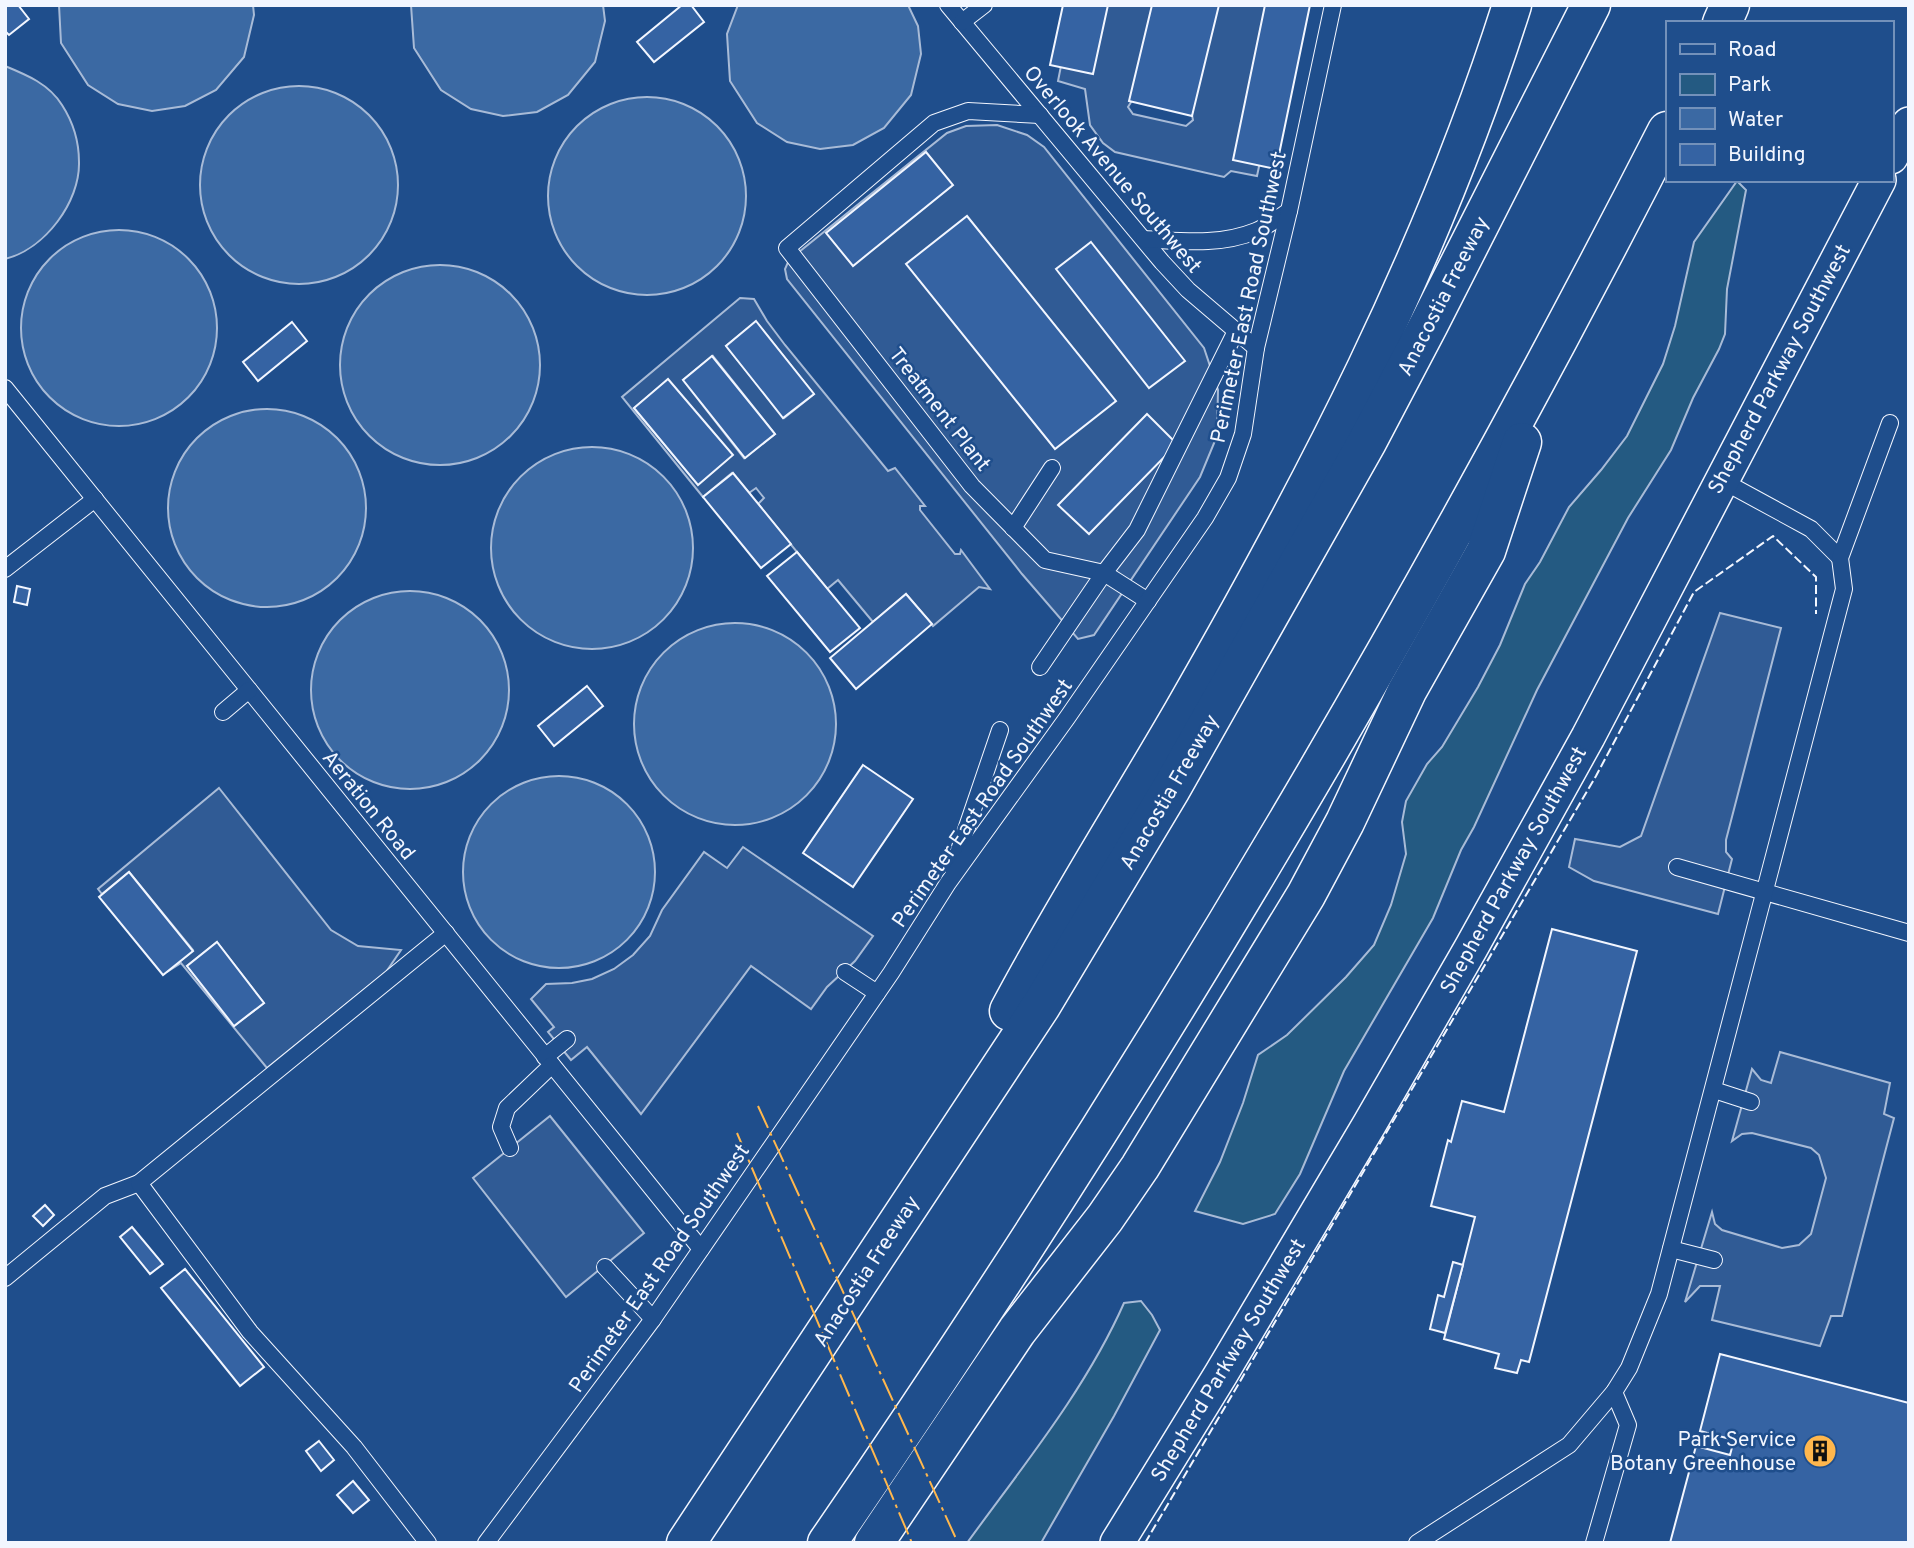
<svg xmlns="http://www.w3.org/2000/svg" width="1914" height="1548" viewBox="0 0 1914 1548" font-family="Overpass,sans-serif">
  <rect width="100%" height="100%" fill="#1f4e8c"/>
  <g fill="#245a82" stroke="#a8bbd7" stroke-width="2">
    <path d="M1737,181L1746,190L1727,289L1725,334L1719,349L1693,398L1671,450L1628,518L1537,690L1474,827L1461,850L1433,918L1344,1071L1300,1174L1275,1214L1243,1224L1195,1211L1220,1162L1243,1103L1258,1055L1287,1035L1346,977L1374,945L1391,905L1406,854L1402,822L1406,801L1427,764L1442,747L1478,687L1500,645L1525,584L1540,562L1569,507L1601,470L1627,436L1663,364L1675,326L1694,242Z"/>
    <path d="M1141,1301L1152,1315L1160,1330L1114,1416L1041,1543H967C1023,1466 1086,1389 1124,1303Z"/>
  </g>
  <g fill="#305b95" stroke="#a8bbd7" stroke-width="2" fill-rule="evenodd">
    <path d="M1073,5H1293L1257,176L1231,171L1224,177L1115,152L1103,143L1090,125L1085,89L1058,81ZM1133,99L1191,110L1193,120L1186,126L1133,114L1128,107Z"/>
    <path d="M997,125L1027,135L1044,147L1204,348L1218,390L1217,436L1200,477L1094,635L1078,639L1022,574L787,279L785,269L789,260L947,133L966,126Z"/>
    <path d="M740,298L754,299L767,321L785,345L888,471L895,468L925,506H920V510L955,554H960L961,550L990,589L979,587L933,626L906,594L873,622L838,580L827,589L758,504L764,498L756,488L749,493L732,473L703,497L622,397ZM756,322L814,394L784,418L726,346ZM713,356L775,434L744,458L683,380ZM668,380L698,484L634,408Z"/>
    <path d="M1720,613L1781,628L1726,840V852L1732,859L1718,914L1594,881L1569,867L1575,839L1620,847L1641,836Z"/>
    <path d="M219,788L331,930L358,946L401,950L386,972L267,1068L181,963L167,972L193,950L129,872L102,894L98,889ZM217,942L264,1003L234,1026L187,966Z"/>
    <path d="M743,847L873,936L855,961L827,987L811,1009L751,966L641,1114L587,1047L571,1060L548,1032L554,1027L531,999L546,984L572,983L592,979L614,969L633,955L650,936L662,910L704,852L727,868Z"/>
    <path d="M1780,1052L1890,1083L1884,1114L1894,1118L1842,1316H1831L1820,1346L1712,1320L1720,1286H1700L1685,1302L1712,1212L1715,1224L1722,1230L1782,1248L1799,1245L1811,1234L1826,1178L1819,1155L1811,1148L1752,1133L1742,1134L1732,1141L1752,1069L1761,1080L1771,1083Z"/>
    <path d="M550,1116L644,1233L566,1297L473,1178Z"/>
  </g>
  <g fill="#3b69a3" stroke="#a8bbd7" stroke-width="2">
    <path d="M59,5H253L254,15L244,57L216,90L185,106L152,111L118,104L88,85L61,43Z"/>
    <path d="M411,5H603L605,21L595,62L568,95L537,112L503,116L471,109L441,90L414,48Z"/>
    <path d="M738,5H908L918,26L921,54L911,95L884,128L853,145L820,149L787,142L757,123L730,81L727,34Z"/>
    <path d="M5,66C27,75 49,84 62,105C73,122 79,142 79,162C80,202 45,249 5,259Z"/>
    <circle cx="299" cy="185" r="99"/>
    <circle cx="647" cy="196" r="99"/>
    <circle cx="119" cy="328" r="98"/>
    <circle cx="440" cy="365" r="100"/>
    <circle cx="267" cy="508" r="99"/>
    <circle cx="592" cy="548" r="101"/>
    <circle cx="410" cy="690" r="99"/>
    <circle cx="735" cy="724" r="101"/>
    <circle cx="559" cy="872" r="96"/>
  </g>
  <g fill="#3563a3" stroke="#f2f6ff" stroke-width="2">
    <path d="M5,5H18L29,19L9,35L5,31Z"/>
    <path d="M682,5H691L704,22L654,62L637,42Z"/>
    <path d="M1063,5H1108L1093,74L1050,65Z"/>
    <path d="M1152,5H1219L1192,116L1129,101Z"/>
    <path d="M1265,5H1310L1276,169L1233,160Z"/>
    <path d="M926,152L953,185L853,266L826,233Z"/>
    <path d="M967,216L1116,401L1055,449L906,264Z"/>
    <path d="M1091,242L1185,361L1149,388L1056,269Z"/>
    <path d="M756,321L814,394L783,418L726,346Z"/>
    <path d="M292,322L307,341L258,381L243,362Z"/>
    <path d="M712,356L775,434L745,458L683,380Z"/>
    <path d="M668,379L733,455L698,485L634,408Z"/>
    <path d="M1147,414L1177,444L1089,534L1058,505Z"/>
    <path d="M733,473L791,544L761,568L703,497Z"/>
    <path d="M797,552L860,628L830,652L767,576Z"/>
    <path d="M17,586L30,589L27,605L14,602Z"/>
    <path d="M906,594L932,624L856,689L830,658Z"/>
    <path d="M587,686L603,706L554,746L538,726Z"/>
    <path d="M863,765L913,799L853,887L803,853Z"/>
    <path d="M129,872L193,951L163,975L99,897Z"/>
    <path d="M1552,929L1637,951L1529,1362L1521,1360L1517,1373L1495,1368L1499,1354L1444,1339L1475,1217L1431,1206L1448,1140L1451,1142L1462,1101L1504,1112Z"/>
    <path d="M217,942L264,1003L234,1026L187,966Z"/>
    <path d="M45,1205L54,1215L43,1226L33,1216Z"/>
    <path d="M132,1227L163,1264L150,1274L120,1237Z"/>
    <path d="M1453,1262L1463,1265L1445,1333L1430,1329L1438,1295L1444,1297Z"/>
    <path d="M185,1269L264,1367L240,1386L161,1288Z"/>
    <path d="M1720,1354L1909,1403V1543H1670L1696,1446L1730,1455L1734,1440L1700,1431Z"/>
    <path d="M319,1441L334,1460L321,1471L306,1451Z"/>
    <path d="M353,1481L369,1500L353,1513L337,1495Z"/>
  </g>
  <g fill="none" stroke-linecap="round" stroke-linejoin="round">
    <defs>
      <g id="service">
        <path d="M948,5L1162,262L1188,290L1256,348"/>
        <path d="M962,22L984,5"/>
        <path d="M1040,115L968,111L934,123L787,248L972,486L1045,560L1104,573L1137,530L1236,331"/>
        <path d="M1144,239C1182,241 1219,246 1256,231C1268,226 1278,218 1289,211"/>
        <path d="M5,388L701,1249"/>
        <path d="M1721,480L1811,529L1840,558"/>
        <path d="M1013,528L1052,468"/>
        <path d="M5,569L95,499"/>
        <path d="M1040,667L1104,573L1148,601"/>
        <path d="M223,712L249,690"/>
        <path d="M1677,867L1909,933"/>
        <path d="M953,868L1000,730"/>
        <path d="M845,972L877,993"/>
        <path d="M545,1057L567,1039"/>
        <path d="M1714,1090L1751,1102"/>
        <path d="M510,1148L501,1127L507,1108L552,1065"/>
        <path d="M1671,1249L1714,1260"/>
        <path d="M605,1267L653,1319"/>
        <path d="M5,1278L105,1196L139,1183"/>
        <path d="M428,1543L354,1447L250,1332L139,1183L446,933"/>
        <path d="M486,1543L653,1319L891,973L948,883L1067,718L1205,518L1228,478L1243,434L1256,348L1289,211L1333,5"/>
        <path d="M1417,1543L1569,1445L1614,1392L1629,1368L1659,1294L1844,589L1840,558L1890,423"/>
        <path d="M1594,1543L1628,1425L1614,1392"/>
      </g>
      <g id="minor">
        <path d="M1891,157L1909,124"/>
        <path d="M1117,1543L1221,1374L1369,1125L1471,948L1588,737L1879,180"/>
      </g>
      <g id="motorway">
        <path d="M1722,23L1730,5"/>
        <path d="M1009,1011C1063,909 1125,812 1183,712C1313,486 1433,255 1512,5"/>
        <path d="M686,1543L1041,1006L1171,789L1367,442L1429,324L1591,5"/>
        <path d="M827,1543C1138,1092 1418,618 1667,131"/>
        <path d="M874,1543L1017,1331L1105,1218L1140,1167L1306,895L1345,822L1407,691L1486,551L1522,442"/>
      </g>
    </defs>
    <use href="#service" stroke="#f2f6ff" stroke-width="18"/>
    <use href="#minor" stroke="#f2f6ff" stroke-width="36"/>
    <use href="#motorway" stroke="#f2f6ff" stroke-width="41"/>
    <use href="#service" stroke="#1f4e8c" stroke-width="16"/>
    <use href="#minor" stroke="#1f4e8c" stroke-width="33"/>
    <use href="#motorway" stroke="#1f4e8c" stroke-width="38"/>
    <path stroke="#f2f6ff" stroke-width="2" stroke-dasharray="9 3.5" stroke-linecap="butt" d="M1145,1543L1596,776L1694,592L1773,536L1816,577V614"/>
    <g stroke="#ffb74d" stroke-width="2" stroke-dasharray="24 5 3.5 5" stroke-linecap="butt">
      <path d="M758,1106L958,1543"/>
      <path d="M737,1133L912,1543"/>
    </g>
  </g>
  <defs>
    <symbol id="building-disc" viewBox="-11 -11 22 22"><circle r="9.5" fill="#ffb74d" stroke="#1f4e8c"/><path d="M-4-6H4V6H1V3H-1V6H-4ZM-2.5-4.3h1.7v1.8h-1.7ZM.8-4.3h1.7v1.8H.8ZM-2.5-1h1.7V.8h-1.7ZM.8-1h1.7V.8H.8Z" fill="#111"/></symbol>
  </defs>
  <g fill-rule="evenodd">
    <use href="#building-disc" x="1801" y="1432" width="38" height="38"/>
  </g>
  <g text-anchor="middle" stroke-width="5" stroke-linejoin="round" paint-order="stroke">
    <g font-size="21" fill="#f2f6ff" stroke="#1f4e8c">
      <text transform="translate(1113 169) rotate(50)" y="7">Overlook Avenue Southwest</text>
      <text transform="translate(1443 296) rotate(-63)" y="7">Anacostia Freeway</text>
      <text transform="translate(1248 297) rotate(-78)" y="7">Perimeter East Road Southwest</text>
      <text transform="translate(1779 369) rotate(-62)" y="7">Shepherd Parkway Southwest</text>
      <text transform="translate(940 409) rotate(52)" y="7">Treatment Plant</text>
      <text transform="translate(1169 792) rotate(-60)" y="7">Anacostia Freeway</text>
      <text transform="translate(982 803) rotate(-55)" y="7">Perimeter East Road Southwest</text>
      <text transform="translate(369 805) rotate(51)" y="7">Aeration Road</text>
      <text transform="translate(1513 870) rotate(-61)" y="7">Shepherd Parkway Southwest</text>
      <text transform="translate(659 1268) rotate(-55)" y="7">Perimeter East Road Southwest</text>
      <text transform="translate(866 1271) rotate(-57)" y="7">Anacostia Freeway</text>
      <text transform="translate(1228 1360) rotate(-59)" y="7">Shepherd Parkway Southwest</text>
    </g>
    <g font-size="21" fill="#f2f6ff" stroke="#1f4e8c" text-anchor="end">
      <text x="1796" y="1446">Park Service<tspan x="1796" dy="24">Botany Greenhouse</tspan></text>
    </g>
  </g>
  <rect width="1914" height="1548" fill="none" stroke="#f2f6ff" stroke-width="14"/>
  <rect x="1666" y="21" width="228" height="161" fill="#1f4e8c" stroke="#7391ba" stroke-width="2"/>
  <rect x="1680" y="44" width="35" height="10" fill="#1f4e8c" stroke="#7391ba" stroke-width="2"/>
  <text x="1728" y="56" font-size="21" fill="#f2f6ff">Road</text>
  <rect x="1680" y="74" width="35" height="21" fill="#245a82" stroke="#7391ba" stroke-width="2"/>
  <text x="1728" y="91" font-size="21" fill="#f2f6ff">Park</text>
  <rect x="1680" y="108" width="35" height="21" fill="#3b69a3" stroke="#7391ba" stroke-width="2"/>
  <text x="1728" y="126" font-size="21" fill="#f2f6ff">Water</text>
  <rect x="1680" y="144" width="35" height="21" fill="#3563a3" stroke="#7391ba" stroke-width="2"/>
  <text x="1728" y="161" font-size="21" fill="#f2f6ff">Building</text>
</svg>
